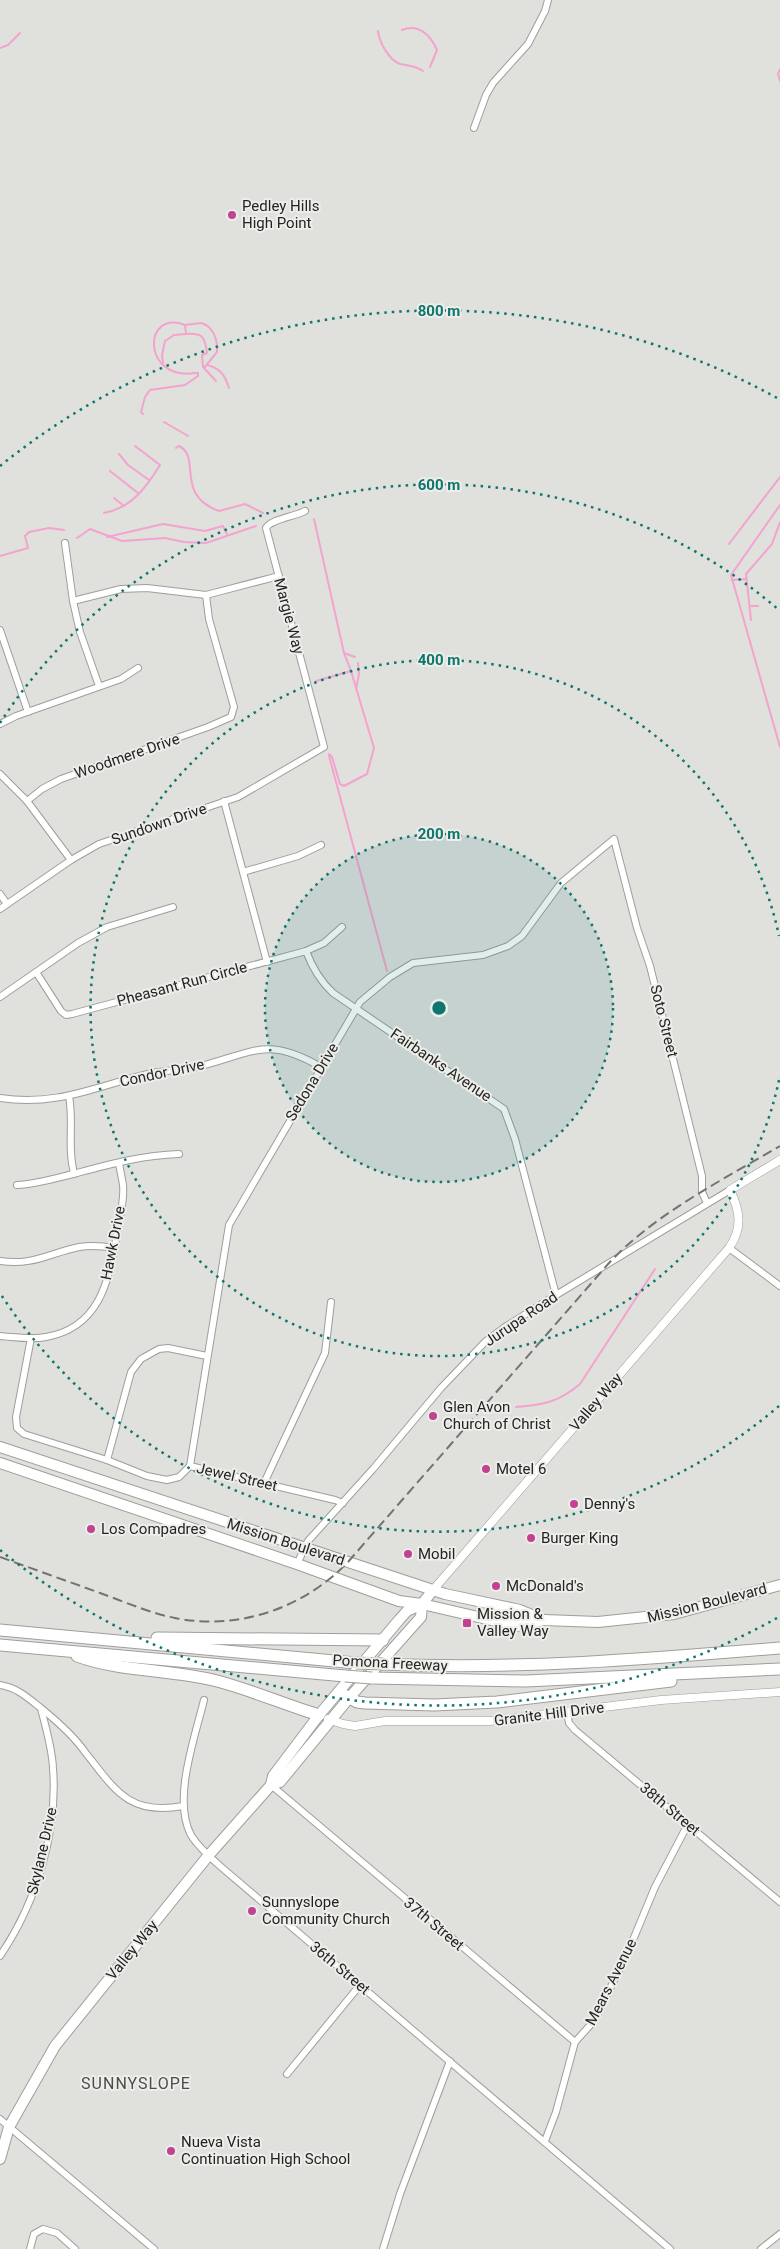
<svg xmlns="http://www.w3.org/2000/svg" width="780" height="2249" viewBox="0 0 780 2249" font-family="Roboto,sans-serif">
  <rect width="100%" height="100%" fill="#e0e0dd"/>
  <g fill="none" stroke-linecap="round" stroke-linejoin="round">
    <g stroke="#f3a4ce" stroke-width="2">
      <path d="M402,30C419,23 431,36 437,50L430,67"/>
      <path d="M378,31C379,42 389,60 400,64C409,66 415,65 423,71"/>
      <path d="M0,48L8,45L20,33"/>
      <path d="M780,69L778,74L780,81"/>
      <path d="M163,363L162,355L165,341L174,335L186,334"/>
      <path d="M207,365C220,368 225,375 229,388"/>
      <path d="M204,368L217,352C218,340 213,326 201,323L185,325L186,334C202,333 205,336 207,353L202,355L203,367L216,381"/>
      <path d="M143,414L141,412L145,397L150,390L185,385L198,376V373H195C142,381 142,309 185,325"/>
      <path d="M164,422L188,436"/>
      <path d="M176,448L179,446C202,457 174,495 219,511L245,504L263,513"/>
      <path d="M119,454L128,465L149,480"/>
      <path d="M110,471L138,493"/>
      <path d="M114,498L124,506"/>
      <path d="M780,505L731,575L780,747"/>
      <path d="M104,513C131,508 146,488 160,465L135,446"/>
      <path d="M314,519L344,653L351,671"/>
      <path d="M107,537L163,524L205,531L223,526L227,534"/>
      <path d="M77,538L90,529L122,541L165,538L184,542L206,543L256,526"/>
      <path d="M729,544L780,477"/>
      <path d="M0,556L28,548L25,536L29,532L49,528L64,530"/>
      <path d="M732,580L746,579"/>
      <path d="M751,606H758"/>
      <path d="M751,620L746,574L772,544L780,522"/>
      <path d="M344,653L355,657"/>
      <path d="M316,681L351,671L374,748L367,774L344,786L340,784L332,757L329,754"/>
      <path d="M356,689L359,674L358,663"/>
      <path d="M329,756L387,971"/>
      <path d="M516,1407C543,1405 559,1402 580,1384L655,1269"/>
    </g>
    <defs>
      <g id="minor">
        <path d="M474,128L486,95L493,83L528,44L545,11L548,0"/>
        <path d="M65,543L73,601L80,632L99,686"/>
        <path d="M73,601L121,589L147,588L206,595L279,576"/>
        <path d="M0,630L28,712"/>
        <path d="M0,724L16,716L121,679L138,668"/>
        <path d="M0,774L27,801L71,860"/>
        <path d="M27,801L42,789L61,779L208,727L231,717L234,707L209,619L206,595"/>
        <path d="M224,801L267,962"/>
        <path d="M243,872L298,856L321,845"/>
        <path d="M0,894L7,904"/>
        <path d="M0,909L71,860L99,844L238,797L324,747L266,528C271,519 294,517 305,511"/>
        <path d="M306,951C312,967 320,981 333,993L504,1109L515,1139L556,1295"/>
        <path d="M36,972L61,1011L66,1015L72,1014L306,951L324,943L342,927"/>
        <path d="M0,997L78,943L107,927L173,907"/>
        <path d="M69,1096C74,1122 67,1148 74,1173"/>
        <path d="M0,1098C58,1107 98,1085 152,1073C169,1070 185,1070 201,1066C255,1052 267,1036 321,1067"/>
        <path d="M17,1185C38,1184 56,1178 77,1173C110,1164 144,1155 179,1154"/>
        <path d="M729,1248L780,1286"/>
        <path d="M0,1261C32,1266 50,1253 79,1247C91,1245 103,1246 114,1248"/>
        <path d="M0,1336C15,1337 31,1340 46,1337C98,1328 109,1283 116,1239C118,1222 125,1202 123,1185C122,1178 120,1170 119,1163"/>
        <path d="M31,1338L16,1417L17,1428L24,1434L107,1460L147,1476L167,1480L179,1477L190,1466L335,1500L343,1503"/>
        <path d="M107,1460L131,1372L141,1359L159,1349L168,1348L207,1356"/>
        <path d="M190,1466L229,1225L360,1002L390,977L413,963L483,955L508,946L522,936L561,883L614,839L637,928L650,966L702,1176V1192L707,1203"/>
        <path d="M264,1483L325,1353L331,1302"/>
        <path d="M297,1564L308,1541L373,1469L441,1388L485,1342L505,1327L556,1295L730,1190"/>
        <path d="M0,1685C18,1688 28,1698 42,1709C58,1722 73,1735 85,1752C115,1790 129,1816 183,1806"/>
        <path d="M204,1700C195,1737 172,1800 191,1835C198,1847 210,1857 220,1866L670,2249"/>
        <path d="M567,1712L569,1723L575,1730L780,1902"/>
        <path d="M271,1785L575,2042"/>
        <path d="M0,1956C36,1903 58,1833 53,1768C52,1748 46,1728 41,1709"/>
        <path d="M287,2074L360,1985"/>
        <path d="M0,2119L154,2249"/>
        <path d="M545,2141L556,2112L575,2042L594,2021L628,1952L655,1887L688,1824"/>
        <path d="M30,2249L34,2234L43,2229L57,2233L75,2249"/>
        <path d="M383,2249L400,2194L450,2061"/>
        <path d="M761,2249L780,2234"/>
      </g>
      <g id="tertiary">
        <path d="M433,1590L729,1248C743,1228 740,1211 730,1190L780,1160"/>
        <path d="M328,1719L343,1724L355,1726L385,1721H490L661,1700L780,1692"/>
      </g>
      <g id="primary">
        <path d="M0,1447L445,1594L520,1610L544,1620"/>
        <path d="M0,1463L297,1564L399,1601L422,1604L517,1626L544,1620L598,1622L674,1614L780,1585"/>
        <path d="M271,1785L273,1776L319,1715L399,1620L407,1611L422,1604L433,1590"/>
        <path d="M0,2159L9,2127L55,2046L208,1856L271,1785L280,1782L349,1698L421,1617L422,1604"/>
      </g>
      <g id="motorway">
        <path d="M0,1630L356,1663"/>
        <path d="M157,1638L383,1640"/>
        <path d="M0,1645L345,1676"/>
        <path d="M77,1656C121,1672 171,1669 217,1681C252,1690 285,1705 319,1715"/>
        <path d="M383,1664C516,1670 648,1659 780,1648"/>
        <path d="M372,1678L526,1681L780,1669"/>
        <path d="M339,1692L357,1702L365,1703L434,1705L497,1702L671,1681"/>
      </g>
    </defs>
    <use href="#minor" stroke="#9e9e9b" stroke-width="8"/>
    <use href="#tertiary" stroke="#9e9e9b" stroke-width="9"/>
    <use href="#primary" stroke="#9e9e9b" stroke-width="12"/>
    <use href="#motorway" stroke="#9e9e9b" stroke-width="13"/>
    <use href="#minor" stroke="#fff" stroke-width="6"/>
    <use href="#tertiary" stroke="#fff" stroke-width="8"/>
    <use href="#primary" stroke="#fff" stroke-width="10"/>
    <use href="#motorway" stroke="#fff" stroke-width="11"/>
    <path stroke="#737371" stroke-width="2" stroke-dasharray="10 5" stroke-linecap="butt" d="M0,1557C33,1569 67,1581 100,1593C125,1602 150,1613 175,1618C238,1631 304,1608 348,1562L609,1263C656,1213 721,1181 780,1146"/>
    <defs>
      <g id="motorway-bridge">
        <path d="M356,1663L383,1664"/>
        <path d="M345,1676L372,1678"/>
      </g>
    </defs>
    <use href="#motorway-bridge" stroke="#9e9e9b" stroke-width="13" stroke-linecap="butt"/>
    <use href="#motorway-bridge" stroke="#fff" stroke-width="11"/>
  </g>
  <circle cx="439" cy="1008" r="174" fill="#0f766e" fill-opacity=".12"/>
  <g fill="none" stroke="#0f766e" stroke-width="2.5" stroke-dasharray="2.5 5">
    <circle cx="439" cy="1008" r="174"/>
    <path d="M779 1080A348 348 0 1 1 779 936"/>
    <path d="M779 1406A523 523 0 0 1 0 1293M0 723A523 523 0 0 1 779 610"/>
    <path d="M777 1618A697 697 0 0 1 0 1550M0 466A697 697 0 0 1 777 398"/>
  </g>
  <g fill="#c04290" stroke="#ededea" stroke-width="2">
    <circle cx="232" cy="215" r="5"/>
    <circle cx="433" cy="1416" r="5"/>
    <circle cx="486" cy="1469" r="5"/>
    <circle cx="574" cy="1504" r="5"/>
    <circle cx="91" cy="1529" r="5"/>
    <circle cx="531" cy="1538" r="5"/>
    <circle cx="408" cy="1554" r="5"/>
    <circle cx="496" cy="1586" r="5"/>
    <rect x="462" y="1618" width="10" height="10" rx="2.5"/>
    <circle cx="252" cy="1911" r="5"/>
    <circle cx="171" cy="2151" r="5"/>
  </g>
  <g text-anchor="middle" stroke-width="4" stroke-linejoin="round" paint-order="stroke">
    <g font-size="15" fill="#242423" stroke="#ededea" text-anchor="start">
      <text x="242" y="211">Pedley Hills<tspan x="242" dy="17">High Point</tspan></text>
      <text x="443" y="1412">Glen Avon<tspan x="443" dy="17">Church of Christ</tspan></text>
      <text x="496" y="1474">Motel 6</text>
      <text x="584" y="1509">Denny's</text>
      <text x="101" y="1534">Los Compadres</text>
      <text x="541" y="1543">Burger King</text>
      <text x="418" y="1559">Mobil</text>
      <text x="506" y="1591">McDonald's</text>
      <text x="477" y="1619">Mission &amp;<tspan x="477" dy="17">Valley Way</tspan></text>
      <text x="262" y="1907">Sunnyslope<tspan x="262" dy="17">Community Church</tspan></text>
      <text x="181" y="2147">Nueva Vista<tspan x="181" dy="17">Continuation High School</tspan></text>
    </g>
    <g font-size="15" fill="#242423" stroke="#ededea">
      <text transform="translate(289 616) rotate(75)" y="5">Margie Way</text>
      <text transform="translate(127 756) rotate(-19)" y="5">Woodmere Drive</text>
      <text transform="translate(159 824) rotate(-19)" y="5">Sundown Drive</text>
      <text transform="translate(182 984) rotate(-15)" y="5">Pheasant Run Circle</text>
      <text transform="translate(664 1021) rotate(76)" y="5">Soto Street</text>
      <text transform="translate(441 1065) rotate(34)" y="5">Fairbanks Avenue</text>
      <text transform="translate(162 1073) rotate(-12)" y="5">Condor Drive</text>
      <text transform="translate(312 1082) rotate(-59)" y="5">Sedona Drive</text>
      <text transform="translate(113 1243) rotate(-79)" y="5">Hawk Drive</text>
      <text transform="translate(521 1319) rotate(-34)" y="5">Jurupa Road</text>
      <text transform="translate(596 1402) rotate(-49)" y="5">Valley Way</text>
      <text transform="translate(237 1477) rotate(13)" y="5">Jewel Street</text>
      <text transform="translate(286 1542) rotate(18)" y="5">Mission Boulevard</text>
      <text transform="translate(707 1603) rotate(-14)" y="5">Mission Boulevard</text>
      <text transform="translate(390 1663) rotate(3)" y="5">Pomona Freeway</text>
      <text transform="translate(549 1714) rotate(-7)" y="5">Granite Hill Drive</text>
      <text transform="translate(670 1809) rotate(40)" y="5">38th Street</text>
      <text transform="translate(42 1851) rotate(-77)" y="5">Skylane Drive</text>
      <text transform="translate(434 1924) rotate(40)" y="5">37th Street</text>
      <text transform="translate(132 1950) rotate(-51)" y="5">Valley Way</text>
      <text transform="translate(340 1968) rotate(40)" y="5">36th Street</text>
      <text transform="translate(611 1982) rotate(-63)" y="5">Mears Avenue</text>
    </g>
    <g font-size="16" letter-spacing="1" fill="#4c4c4a" stroke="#ededea">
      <text x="136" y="2089">SUNNYSLOPE</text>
    </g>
  </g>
  <circle cx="439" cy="1008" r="8" fill="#0f766e" stroke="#ededea" stroke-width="2.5"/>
  <g font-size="15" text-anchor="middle" font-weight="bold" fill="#0f766e" stroke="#ededea" stroke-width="4" stroke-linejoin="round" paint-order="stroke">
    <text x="439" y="316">800 m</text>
    <text x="439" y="490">600 m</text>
    <text x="439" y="665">400 m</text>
    <text x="439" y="839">200 m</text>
  </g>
</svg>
